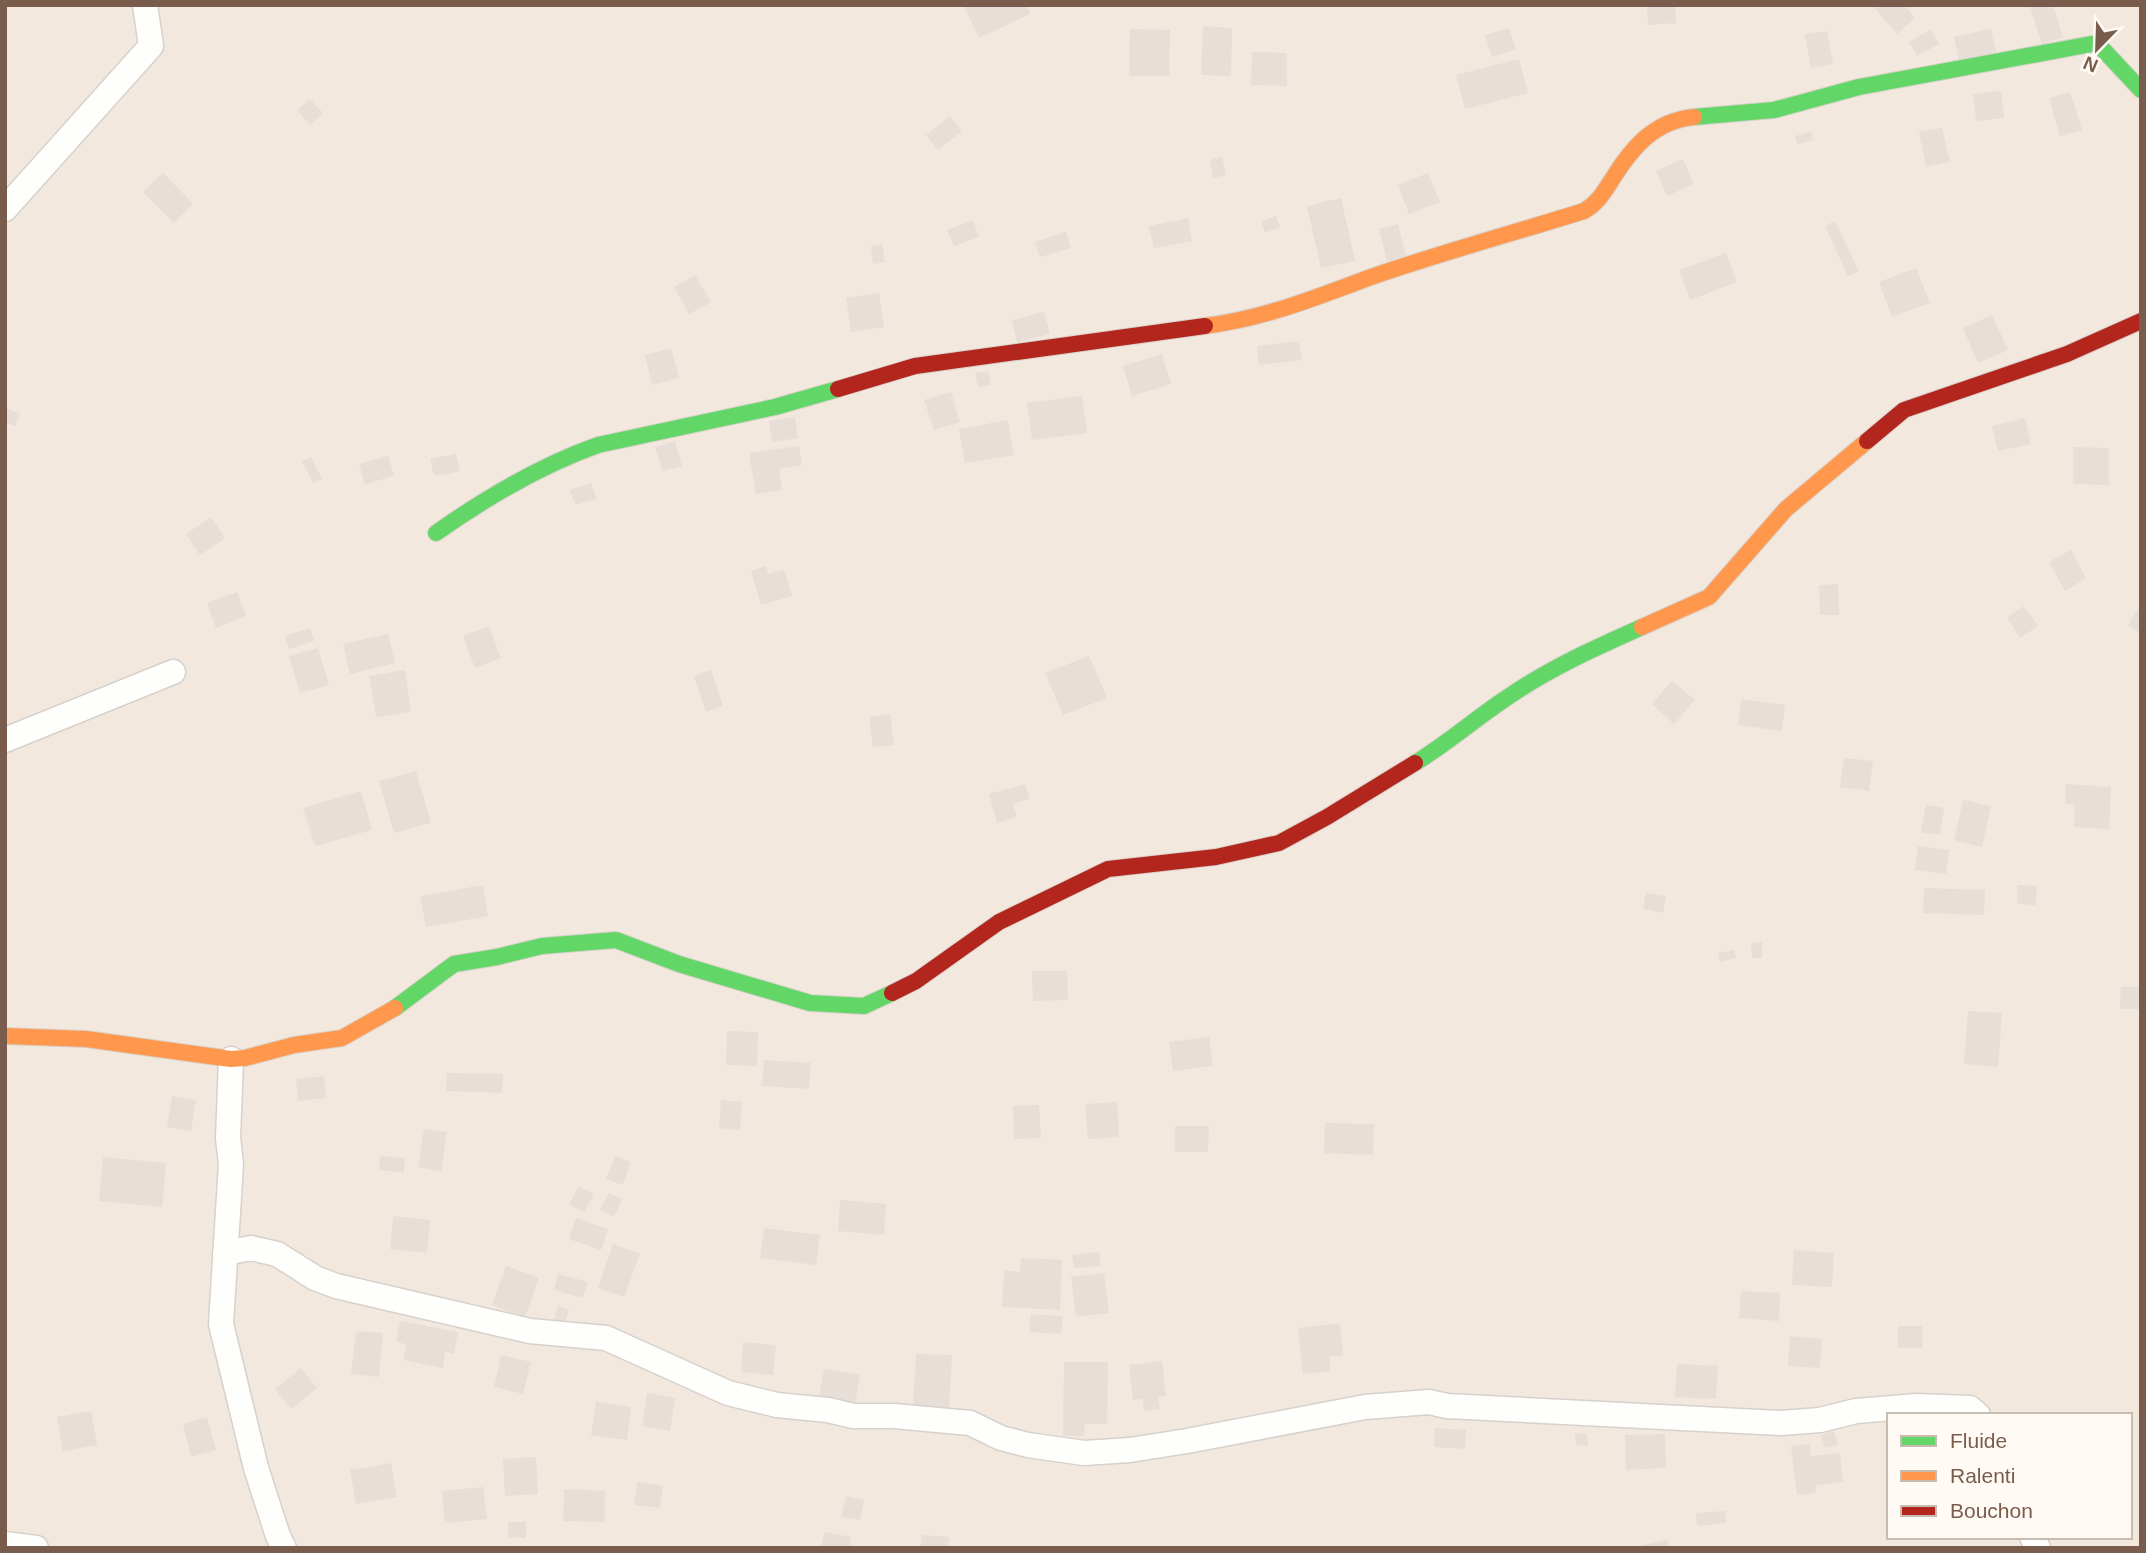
<svg xmlns="http://www.w3.org/2000/svg" width="2146" height="1553" viewBox="0 0 2146 1553" font-family="Arial,sans-serif">
  <rect width="100%" height="100%" fill="#f9f5f0"/>
  <path fill="#f2e8de" fill-rule="evenodd" d="M5,5H2141V1548H5ZM1889,1415H2130V1537H1889Z"/>
  <g fill="#e6ded7">
    <path d="M966,5H1026L1030,14L979,38L964,6Z"/>
    <path d="M1647,5H1675L1676,23L1648,25Z"/>
    <path d="M1872,5H1904L1915,18L1897,34Z"/>
    <path d="M2034,5H2053L2063,37L2042,44L2030,6Z"/>
    <path d="M1203,26L1232,28L1231,76L1201,75Z"/>
    <path d="M1509,28L1516,50L1492,57L1485,35Z"/>
    <path d="M1130,29L1170,30L1169,76H1129Z"/>
    <path d="M1931,29L1939,44L1917,56L1909,42Z"/>
    <path d="M1991,29L1996,52L1959,60L1954,37Z"/>
    <path d="M1827,31L1833,64L1811,68L1805,34Z"/>
    <path d="M1252,52L1287,53V86L1251,85Z"/>
    <path d="M1519,59L1528,93L1465,109L1456,75Z"/>
    <path d="M2001,91L2004,118L1976,121L1973,94Z"/>
    <path d="M2070,92L2082,130L2060,136L2049,98Z"/>
    <path d="M310,99L323,113L310,125L297,110Z"/>
    <path d="M950,116L962,131L938,150L926,135Z"/>
    <path d="M1942,128L1950,162L1926,167L1919,132Z"/>
    <path d="M1811,132L1813,140L1797,144L1795,136Z"/>
    <path d="M1222,157L1226,175L1213,178L1210,160Z"/>
    <path d="M1683,159L1694,184L1667,196L1656,171Z"/>
    <path d="M163,173L193,204L174,223L143,192Z"/>
    <path d="M1428,173L1440,202L1409,214L1398,185Z"/>
    <path d="M1341,198L1355,261L1321,268L1307,206Z"/>
    <path d="M1276,216L1280,227L1265,233L1261,222Z"/>
    <path d="M1188,218L1192,241L1154,248L1149,226Z"/>
    <path d="M973,220L979,237L954,246L947,230Z"/>
    <path d="M1835,221L1859,272L1848,276L1825,226Z"/>
    <path d="M1398,224L1406,256L1387,261L1379,229Z"/>
    <path d="M1066,232L1071,248L1040,257L1035,242Z"/>
    <path d="M882,244L885,262L873,264L871,246Z"/>
    <path d="M1726,253L1737,282L1690,300L1679,270Z"/>
    <path d="M1916,268L1930,303L1892,317L1879,282Z"/>
    <path d="M695,275L711,302L689,314L674,287Z"/>
    <path d="M879,293L884,327L851,332L846,298Z"/>
    <path d="M1044,312L1050,334L1017,342L1012,320Z"/>
    <path d="M1992,315L2008,350L1978,363L1963,328Z"/>
    <path d="M1299,341L1302,360L1259,365L1257,346Z"/>
    <path d="M671,348L679,378L652,385L645,355Z"/>
    <path d="M1162,354L1171,384L1132,396L1123,366Z"/>
    <path d="M988,371L991,385L978,387L975,373Z"/>
    <path d="M951,392L960,422L934,430L924,400Z"/>
    <path d="M1082,396L1087,433L1032,440L1027,403Z"/>
    <path d="M5,407L20,414L15,426L5,422Z"/>
    <path d="M795,417L798,438L772,442L769,421Z"/>
    <path d="M2025,418L2031,444L1998,451L1992,426Z"/>
    <path d="M1008,420L1014,455L965,463L959,429Z"/>
    <path d="M675,441L682,466L663,471L655,447Z"/>
    <path d="M799,446L802,465L779,469L782,490L756,494L749,453Z"/>
    <path d="M2073,447L2109,448V485L2073,484Z"/>
    <path d="M456,454L460,471L434,476L430,459Z"/>
    <path d="M388,456L394,476L365,484L359,464Z"/>
    <path d="M311,457L322,479L313,483L302,461Z"/>
    <path d="M591,483L596,499L575,505L570,490Z"/>
    <path d="M211,517L225,538L200,555L186,534Z"/>
    <path d="M2071,550L2086,578L2065,591L2049,562Z"/>
    <path d="M766,566L768,574L784,570L792,596L761,605L751,571Z"/>
    <path d="M1838,584L1839,615H1820L1819,585Z"/>
    <path d="M237,592L246,616L216,628L207,603Z"/>
    <path d="M2141,603V633L2128,626Z"/>
    <path d="M2024,606L2038,626L2020,638L2007,618Z"/>
    <path d="M489,626L501,658L475,668L463,636Z"/>
    <path d="M310,628L314,641L289,649L285,636Z"/>
    <path d="M388,634L395,663L350,674L343,644Z"/>
    <path d="M318,648L329,685L300,693L289,656Z"/>
    <path d="M1089,656L1107,698L1063,715L1045,673Z"/>
    <path d="M405,670L411,712L376,717L369,676Z"/>
    <path d="M711,670L723,706L706,712L694,676Z"/>
    <path d="M1672,681L1695,700L1674,724L1652,704Z"/>
    <path d="M1741,699L1785,705L1782,731L1738,725Z"/>
    <path d="M890,714L894,745L873,747L869,717Z"/>
    <path d="M1844,758L1873,761L1869,791L1840,787Z"/>
    <path d="M416,771L431,823L394,833L379,781Z"/>
    <path d="M1025,784L1030,799L1013,804L1017,817L997,823L989,794Z"/>
    <path d="M2066,784L2111,787L2109,829L2074,827L2075,805L2065,804Z"/>
    <path d="M361,791L372,830L315,846L303,808Z"/>
    <path d="M1963,800L1991,806L1982,847L1954,840Z"/>
    <path d="M1926,805L1944,808L1940,835L1921,832Z"/>
    <path d="M1918,846L1949,850L1946,874L1915,870Z"/>
    <path d="M483,885L488,916L426,927L420,896Z"/>
    <path d="M2017,885L2037,886L2036,905L2017,904Z"/>
    <path d="M1924,888L1985,890L1984,915L1923,913Z"/>
    <path d="M1646,893L1666,896L1663,913L1643,909Z"/>
    <path d="M1762,942V958H1752L1751,943Z"/>
    <path d="M1734,950L1736,958L1720,962L1718,953Z"/>
    <path d="M1032,971H1067L1068,1000L1033,1001Z"/>
    <path d="M2121,987H2141V1009H2120Z"/>
    <path d="M1968,1011L2002,1013L1998,1067L1964,1064Z"/>
    <path d="M727,1031L758,1032L757,1066L726,1065Z"/>
    <path d="M1209,1037L1213,1066L1173,1071L1169,1042Z"/>
    <path d="M764,1060L811,1063L809,1089L762,1086Z"/>
    <path d="M447,1073L503,1074L502,1093L446,1091Z"/>
    <path d="M324,1076L326,1098L298,1101L296,1079Z"/>
    <path d="M172,1096L196,1100L191,1131L167,1127Z"/>
    <path d="M721,1100L742,1102L740,1130L719,1128Z"/>
    <path d="M1117,1102L1119,1137L1088,1139L1085,1104Z"/>
    <path d="M1039,1105L1041,1138L1014,1139L1013,1106Z"/>
    <path d="M1325,1123L1374,1124L1373,1155L1324,1153Z"/>
    <path d="M1175,1126H1209L1208,1152H1175Z"/>
    <path d="M424,1129L447,1132L441,1171L418,1167Z"/>
    <path d="M380,1156L405,1158L404,1173L379,1170Z"/>
    <path d="M615,1156L631,1162L623,1185L606,1179Z"/>
    <path d="M103,1157L166,1163L162,1207L99,1201Z"/>
    <path d="M579,1186L594,1194L584,1212L569,1204Z"/>
    <path d="M609,1193L622,1199L614,1217L600,1210Z"/>
    <path d="M840,1200L886,1204L884,1235L838,1231Z"/>
    <path d="M393,1216L430,1220L427,1253L390,1249Z"/>
    <path d="M576,1218L608,1229L601,1250L569,1239Z"/>
    <path d="M764,1228L820,1235L816,1265L760,1258Z"/>
    <path d="M613,1244L640,1254L624,1297L598,1288Z"/>
    <path d="M1794,1250L1834,1253L1832,1287L1792,1285Z"/>
    <path d="M1099,1252L1101,1266L1074,1268L1072,1255Z"/>
    <path d="M1021,1258L1062,1260L1060,1310L1002,1307L1004,1270L1020,1272Z"/>
    <path d="M506,1266L539,1278L525,1317L492,1305Z"/>
    <path d="M1104,1273L1109,1313L1076,1317L1071,1277Z"/>
    <path d="M558,1274L588,1282L583,1298L554,1290Z"/>
    <path d="M1741,1291L1780,1293L1779,1321L1739,1318Z"/>
    <path d="M558,1306L569,1309L565,1324L554,1321Z"/>
    <path d="M1031,1314L1063,1316L1061,1334L1029,1332Z"/>
    <path d="M400,1321L458,1332L454,1354L445,1352L443,1368L403,1360L406,1344L396,1342Z"/>
    <path d="M1340,1323L1343,1355L1329,1357L1331,1371L1303,1374L1298,1328Z"/>
    <path d="M1898,1326H1922L1923,1348H1898Z"/>
    <path d="M356,1331L383,1333L379,1377L351,1374Z"/>
    <path d="M1790,1336L1822,1339L1820,1368L1788,1366Z"/>
    <path d="M743,1342L776,1345L773,1375L741,1372Z"/>
    <path d="M916,1354L952,1355L949,1408L913,1406Z"/>
    <path d="M501,1355L531,1362L523,1394L494,1387Z"/>
    <path d="M1162,1361L1166,1396L1158,1397L1160,1409L1144,1411L1143,1399L1133,1400L1129,1365Z"/>
    <path d="M1064,1362H1108L1107,1424H1085L1084,1436H1063Z"/>
    <path d="M1677,1364L1718,1366L1716,1399L1675,1397Z"/>
    <path d="M301,1368L317,1388L291,1409L275,1389Z"/>
    <path d="M824,1369L860,1375L855,1403L819,1397Z"/>
    <path d="M647,1393L675,1398L670,1431L642,1426Z"/>
    <path d="M596,1401L631,1407L627,1440L591,1435Z"/>
    <path d="M91,1411L97,1445L63,1451L57,1417Z"/>
    <path d="M207,1417L216,1450L191,1457L183,1424Z"/>
    <path d="M1435,1428L1466,1430L1465,1449L1434,1447Z"/>
    <path d="M1834,1431L1838,1445L1825,1448L1821,1435Z"/>
    <path d="M1587,1433L1588,1445L1576,1446L1575,1434Z"/>
    <path d="M1665,1434L1666,1468L1626,1470L1625,1435Z"/>
    <path d="M1810,1444L1811,1456L1840,1453L1843,1482L1815,1485L1816,1493L1797,1495L1791,1446Z"/>
    <path d="M536,1457L538,1494L505,1496L503,1459Z"/>
    <path d="M391,1463L397,1497L356,1504L350,1470Z"/>
    <path d="M637,1482L663,1486L660,1508L634,1505Z"/>
    <path d="M483,1487L487,1519L445,1523L442,1491Z"/>
    <path d="M564,1489L605,1491V1522L563,1521Z"/>
    <path d="M846,1496L864,1500L860,1520L841,1517Z"/>
    <path d="M1725,1511L1726,1523L1697,1526L1696,1513Z"/>
    <path d="M508,1522H526V1538L508,1537Z"/>
    <path d="M824,1532L851,1537L849,1548H821Z"/>
    <path d="M921,1535L949,1537L948,1548H921Z"/>
    <path d="M1667,1540L1669,1548H1638V1546Z"/>
  </g>
  <g fill="none" stroke-linecap="round" stroke-linejoin="round">
    <defs>
      <g id="street">
        <path d="M5,209L151,46L145,5"/>
        <path d="M5,740L173,672"/>
        <path d="M231,1059L228,1138L231,1164L221,1324L256,1468L278,1536L284,1548"/>
        <path d="M225,1253L251,1248L277,1254L315,1278L336,1286L530,1331L606,1338L728,1393L777,1405L828,1410L853,1416H894L970,1423L1001,1438L1028,1445L1084,1453L1130,1450L1187,1441L1365,1407L1429,1402L1447,1406L1781,1423L1820,1420L1856,1411L1917,1406L1970,1408L1978,1415"/>
        <path d="M2032,1537L2038,1548"/>
        <path d="M5,1544L36,1548"/>
      </g>
      <g id="fast">
        <path d="M1694,117L1774,110L1859,87L2097,43L2141,90"/>
        <path d="M436,533C487,497 539,466 598,445L775,407L838,389"/>
        <path d="M1415,763C1448,743 1476,718 1508,697C1550,668 1595,648 1642,627"/>
        <path d="M395,1008L454,964L497,957L542,946L616,940L679,964L810,1003L864,1006L892,993"/>
      </g>
      <g id="slow">
        <path d="M1205,326C1267,318 1316,297 1374,276C1443,252 1514,233 1584,211C1598,203 1604,192 1613,178C1633,146 1655,121 1694,117"/>
        <path d="M1642,627L1709,597L1786,509L1867,441"/>
        <path d="M5,1036L86,1039L231,1059L245,1058L294,1045L342,1038L395,1008"/>
      </g>
      <g id="jam">
        <path d="M838,389L915,366L1205,326"/>
        <path d="M1867,441L1904,410L2067,354L2141,321"/>
        <path d="M892,993L916,981L999,922L1108,869L1216,857L1279,843L1327,817L1415,763"/>
      </g>
    </defs>
    <use href="#street" stroke="#d7d1cb" stroke-width="27"/>
    <use href="#fast" stroke="#d9d2cb" stroke-width="18"/>
    <use href="#slow" stroke="#d9d2cb" stroke-width="18"/>
    <use href="#jam" stroke="#d9d2cb" stroke-width="18"/>
    <use href="#street" stroke="#fefefd" stroke-width="24"/>
    <use href="#fast" stroke="#63d668" stroke-width="16"/>
    <use href="#slow" stroke="#ff974d" stroke-width="16"/>
    <use href="#jam" stroke="#b3261e" stroke-width="16"/>
  </g>
  <rect width="2146" height="1553" fill="none" stroke="#7a5c4d" stroke-width="14"/>
  <rect x="1887" y="1413" width="245" height="126" fill="#fffaf3" stroke="#cabbb1" stroke-width="2"/>
  <rect x="1901" y="1436" width="35" height="10" fill="#63d668" stroke="#cabbb1" stroke-width="2"/>
  <text x="1950" y="1448" font-size="21" fill="#7a5c4d">Fluide</text>
  <rect x="1901" y="1471" width="35" height="10" fill="#ff974d" stroke="#cabbb1" stroke-width="2"/>
  <text x="1950" y="1483" font-size="21" fill="#7a5c4d">Ralenti</text>
  <rect x="1901" y="1506" width="35" height="10" fill="#b3261e" stroke="#cabbb1" stroke-width="2"/>
  <text x="1950" y="1518" font-size="21" fill="#7a5c4d">Bouchon</text>
  <g transform="translate(2097 49) rotate(203)" stroke="#fffaf3" stroke-width="5" paint-order="stroke">
  <path d="M0-5L12 26L0 18L-12 26Z" fill="#7a5c4d"/>
  <text y="-10" font-size="19" font-weight="bold" text-anchor="middle" fill="#7a5c4d">N</text>
  </g>
</svg>
